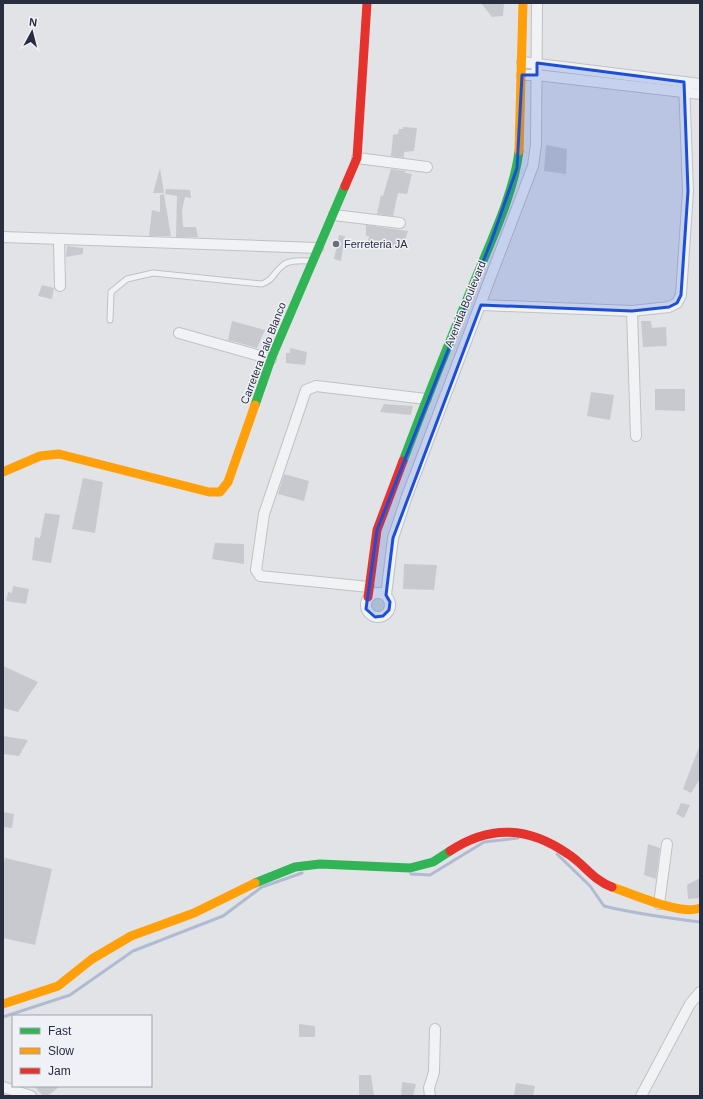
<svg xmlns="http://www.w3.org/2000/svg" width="703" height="1099" viewBox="0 0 703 1099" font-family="Arial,sans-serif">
  <rect width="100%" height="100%" fill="#e2e3e7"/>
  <circle fill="#d1dad2" cx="378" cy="605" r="10"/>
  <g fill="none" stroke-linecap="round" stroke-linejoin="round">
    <g stroke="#b0bbd2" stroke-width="3">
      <path d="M557,854L590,886L604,906C636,914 668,918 700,922"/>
      <path d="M411,874L430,875L484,842L518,838"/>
      <path d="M3,1017L70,995L133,951L223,916L262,887L302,873"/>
    </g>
  </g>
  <g fill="#c8c9ce">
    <path d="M481,3H504L503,16L492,17Z"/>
    <path d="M403,127L417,128L414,151L404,152V158L391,156L393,135L398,134L399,129H403Z"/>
    <path d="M546,145L567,149L566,174L544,171Z"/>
    <path d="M160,168L164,193H153Z"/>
    <path d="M391,169L405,171L406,173L412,174L407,194L398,193L393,216L377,214L381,195L383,196Z"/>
    <path d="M166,189L190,190L191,198L185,197L182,210L183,227H196L198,237H176L177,196L165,194Z"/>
    <path d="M164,194L171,236H149L152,210L160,212V195Z"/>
    <path d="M366,225L408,231L402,250L368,242L369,236H366Z"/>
    <path d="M339,235L345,236L341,261L334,259Z"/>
    <path d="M67,246L83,248V254L66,257Z"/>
    <path d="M42,285L54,288L52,299L38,296Z"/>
    <path d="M232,321L265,330L257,348L228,340Z"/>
    <path d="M641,321H651L652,328L666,327L667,346L643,347Z"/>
    <path d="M290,348L307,352L305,365L286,363V353H290Z"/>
    <path d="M655,389H685V411L655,410Z"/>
    <path d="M591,392L614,395L610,420L587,416Z"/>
    <path d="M384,404L413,406L411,415L380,412Z"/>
    <path d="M284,474L309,481L304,501L278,494Z"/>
    <path d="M83,478L103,482L95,533L72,529Z"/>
    <path d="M45,513L60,515L51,563L32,560L35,537L40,538Z"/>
    <path d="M215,543L244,544V564L212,559Z"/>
    <path d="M404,564L437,565L434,590L403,589Z"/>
    <path d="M13,586L29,589L26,604L6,601L8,592L12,593Z"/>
    <path d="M3,666L38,682L18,712L3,708Z"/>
    <path d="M3,736L28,740L19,756L3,754Z"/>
    <path d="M699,747L700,779L691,793L683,789Z"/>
    <path d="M681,803L690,805L684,818L676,814Z"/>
    <path d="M3,812L14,814L12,828L3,827Z"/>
    <path d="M648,844L660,848L656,879L644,875Z"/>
    <path d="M5,858L52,869L35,945L3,938V867Z"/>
    <path d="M700,878V898L688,899L687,885Z"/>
    <path d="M299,1024L315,1026V1037H299Z"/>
    <path d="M359,1075H371L374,1096H359Z"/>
    <path d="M402,1082L416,1084L413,1096H401Z"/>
    <path d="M516,1083L535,1086L533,1096H514Z"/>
    <path d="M34,1086H60L48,1096H43Z"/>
  </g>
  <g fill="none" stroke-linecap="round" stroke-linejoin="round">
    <defs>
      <path id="lane" d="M110,320L111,292L127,279L153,273L262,284C274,279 272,275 281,267C288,259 302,261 312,261"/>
      <g id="street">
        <path d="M522,62L700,84"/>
        <path d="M522,75H537L700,94"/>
        <path d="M357,158L427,167"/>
        <path d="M334,215L400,223"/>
        <path d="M3,237L318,248"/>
        <path d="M59,240L60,286"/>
        <path d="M481,305L632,311L669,307L677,303L681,295L688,191L684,82"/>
        <path d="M632,311L636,436"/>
        <path d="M179,333L271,359"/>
        <path d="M369,587L260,576L256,570L264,514L306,390L316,386L426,399"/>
        <circle cx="378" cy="605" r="12"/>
        <path d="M386,595L393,538L407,496L533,166L536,145L537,3"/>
        <path d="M659,904L667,844"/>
        <path d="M3,1087L31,1096"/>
        <path d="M430,1096L429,1088L434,1072L435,1029"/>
        <path d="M641,1096L690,1004L700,992"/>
      </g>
    </defs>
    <use href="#lane" stroke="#c0c1c5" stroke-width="7"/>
    <use href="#street" stroke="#c0c1c5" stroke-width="12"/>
    <use href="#lane" stroke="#f1f2f4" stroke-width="5"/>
    <use href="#street" stroke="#f1f2f4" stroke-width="10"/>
    <g stroke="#30b455" stroke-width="9">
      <path d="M255,405L271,359L345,186"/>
      <path d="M403,461C426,400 450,340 475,280C491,241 514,193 519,151"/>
      <path d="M255,883L295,867L320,864L410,868L433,862L450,851"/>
    </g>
    <g stroke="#ff9f0a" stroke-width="9">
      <path d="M519,151L523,3"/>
      <path d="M3,472L40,456L59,454L209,492H220L228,482L255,405"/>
      <path d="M612,887C632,894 682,916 700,908"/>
      <path d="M3,1004L58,986L92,959L131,936L194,913L255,883"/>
    </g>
    <g stroke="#e5322d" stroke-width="9">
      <path d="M345,186L357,158L367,3"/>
      <path d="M368,597L377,530L403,461"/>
      <path d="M450,851C491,824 529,827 568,854C584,864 594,881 612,887"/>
    </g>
  </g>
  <path fill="#1d4ed8" fill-opacity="0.2" stroke="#1d4ed8" stroke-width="3" stroke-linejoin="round" d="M537,63L684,82L688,191L681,295L677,303L669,307L632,311L481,305L393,538L386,595L390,602L389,610L383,616L375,617L366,609L377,530L492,239L517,168L522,75H537Z"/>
  <circle fill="#6a6d7a" stroke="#f0f1f6" stroke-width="1.5" cx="336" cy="244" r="4"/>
  <g text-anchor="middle" stroke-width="3" stroke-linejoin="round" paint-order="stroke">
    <g font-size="11" fill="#292d40" stroke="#f0f1f6" text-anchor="start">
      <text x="344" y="248">Ferreteria JA</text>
    </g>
    <g font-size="11" fill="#292d40" stroke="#f0f1f6">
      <text transform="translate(465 304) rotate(-68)" y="4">Avenida Boulevard</text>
      <text transform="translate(263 353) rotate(-69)" y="4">Carretera Palo Blanco</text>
    </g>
  </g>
  <rect width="703" height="1099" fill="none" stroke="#292d40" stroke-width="8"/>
  <rect x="12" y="1015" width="140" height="72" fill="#f0f1f6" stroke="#a0a3ad"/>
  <rect x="20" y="1028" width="20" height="6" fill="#30b455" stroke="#a0a3ad"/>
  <text x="48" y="1035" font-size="12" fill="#292d40">Fast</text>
  <rect x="20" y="1048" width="20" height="6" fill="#ff9f0a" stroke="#a0a3ad"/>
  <text x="48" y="1055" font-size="12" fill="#292d40">Slow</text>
  <rect x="20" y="1068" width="20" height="6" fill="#e5322d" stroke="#a0a3ad"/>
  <text x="48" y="1075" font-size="12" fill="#292d40">Jam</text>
  <g transform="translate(32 32) rotate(7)" stroke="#f0f1f6" stroke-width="3" paint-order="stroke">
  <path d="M0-3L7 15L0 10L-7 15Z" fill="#292d40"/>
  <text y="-6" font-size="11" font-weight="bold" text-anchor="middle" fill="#292d40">N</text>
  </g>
</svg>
